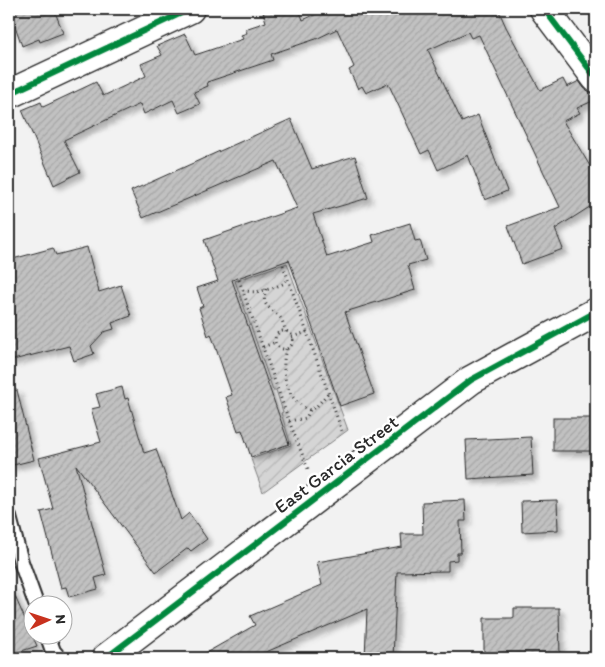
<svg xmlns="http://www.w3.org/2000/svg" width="605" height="667" viewBox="0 0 605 667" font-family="Itim,sans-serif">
  <defs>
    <pattern id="garden-furrows" width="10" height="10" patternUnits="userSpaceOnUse" patternTransform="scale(1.25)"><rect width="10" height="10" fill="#d5d5d5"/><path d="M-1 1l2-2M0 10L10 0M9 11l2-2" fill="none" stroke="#b7b7b7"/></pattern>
    <pattern id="building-hatch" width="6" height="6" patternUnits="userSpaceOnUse" patternTransform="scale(1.25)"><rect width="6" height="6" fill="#c1c1c1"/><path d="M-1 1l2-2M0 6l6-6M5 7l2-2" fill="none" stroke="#a6a6a6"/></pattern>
    <filter id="shadow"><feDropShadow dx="4.5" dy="4.5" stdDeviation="2.5" flood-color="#0004"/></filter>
  </defs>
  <rect width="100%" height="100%" fill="#f2f2f2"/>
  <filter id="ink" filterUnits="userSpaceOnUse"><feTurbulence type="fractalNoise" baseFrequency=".02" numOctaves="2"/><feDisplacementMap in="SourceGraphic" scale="10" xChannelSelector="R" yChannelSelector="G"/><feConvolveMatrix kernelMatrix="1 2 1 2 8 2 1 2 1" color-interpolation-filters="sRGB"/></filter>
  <g filter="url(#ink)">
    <path fill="url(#garden-furrows)" stroke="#808080" d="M287,263L348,430L263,492L251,459L291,445L281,413L283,412L276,390H273L235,281Z"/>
    <g fill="url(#building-hatch)" stroke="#2b2b2b" filter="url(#shadow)">
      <path d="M9,9H54L63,33L40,42L39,39L22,46Z"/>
      <path d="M262,9H299L303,20L327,9H498L506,27L540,90L563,79L567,87L579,81L584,88L592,93L595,100L577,108L580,113L563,121L596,176V203L555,229L563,249L522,264L508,226L560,207L479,35L471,38L468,32L428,50L462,122L478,115L507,191L485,200L468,155L438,170L429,150L421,154L388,83L366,93L362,86L358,89L349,70L354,67L337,29L316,39L271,54L273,60L207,82L208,86L194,92L200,104L179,113L173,100L144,114L140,104L64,140L80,172L54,185L22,110L41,102L43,107L96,82L103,96L146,76L141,64L162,55L157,46L185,34L195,55L243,39L241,35L247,33L245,29L266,22Z"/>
      <path d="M291,119L312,169L355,156L368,198L313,214L327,257L374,242L372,235L410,223L415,241L420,240L426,260L408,265L415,290L345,312L374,394L340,406L289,260L232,280L289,444L251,457L242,430L238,431L226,397L232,395L211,334L208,336L199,308L203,306L197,288L218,281L204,240L297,208L276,161L143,218L131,191Z"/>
      <path d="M87,247L99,292L121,285L131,316L112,323L114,329L104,332L91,346L94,354L74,361L69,346L9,361V260L53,248L56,255Z"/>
      <path d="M122,387L125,399L128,398L144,453L156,449L181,520L189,513L207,539L191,551L188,548L156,572L76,465L106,575L95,578L98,589L69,597L66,587L61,588L41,512L53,509L39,458L101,442L91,409L100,407L96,394Z"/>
      <path d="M17,390L34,460L9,466V391Z"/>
      <rect x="553" y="418" width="43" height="33"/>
      <path d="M531,437L533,475L468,479L466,440Z"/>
      <path d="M465,500L466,521H460L461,553H457V560L448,561V571L397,572L393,658H365L367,609L252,658H197L255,625L250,616L322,585L317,562L402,547L401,534H423L422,502Z"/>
      <path d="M557,500L558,530L522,532L521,501Z"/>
      <path d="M9,583L37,646L9,655Z"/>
      <path d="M514,608H559L560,658H511V655H484V618H512L514,617Z"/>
    </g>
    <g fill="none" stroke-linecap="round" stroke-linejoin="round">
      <defs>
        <g id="service">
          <path d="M9,517L21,562L36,604"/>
          <path d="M47,634L53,651L59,658"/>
        </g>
        <g id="minor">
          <path d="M544,9L596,78"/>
          <path d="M9,94L190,9"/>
          <path d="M106,658L471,380L596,312"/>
        </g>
      </defs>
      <use href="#service" stroke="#2b2b2b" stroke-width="18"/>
      <use href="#minor" stroke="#2b2b2b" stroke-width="31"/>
      <g stroke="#2b2b2b" stroke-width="3" stroke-dasharray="1 4" stroke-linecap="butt">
        <path d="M283,265L343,434"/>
        <path d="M239,280L289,421L308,469"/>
        <path d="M266,289C261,307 269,306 279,316C283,320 284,327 286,332"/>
        <path d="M243,290C256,295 273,288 285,283L287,278"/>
        <circle cx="284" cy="340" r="9"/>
        <path d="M292,337L307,332"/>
        <path d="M263,347L276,342"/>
        <path d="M286,349C280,370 286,402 310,410L317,406L328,393"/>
        <path d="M289,421L306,418L310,410"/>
      </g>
      <use href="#service" stroke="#fff" stroke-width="14"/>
      <use href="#minor" stroke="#fff" stroke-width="28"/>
      <defs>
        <g id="cycleway">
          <path d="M544,9L596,78"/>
          <path d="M9,94L190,9"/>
          <path d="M106,658L471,380L596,312"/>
        </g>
      </defs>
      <use href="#cycleway" stroke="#fff" stroke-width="9"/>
      <use href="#cycleway" stroke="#00873e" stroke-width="6"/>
    </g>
  </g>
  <g text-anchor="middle" stroke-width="5" stroke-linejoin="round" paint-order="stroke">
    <g font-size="19" fill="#2b2b2b" stroke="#fff">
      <text transform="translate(336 464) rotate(-37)" y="7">East Garcia Street</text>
    </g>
  </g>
  <rect width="605" height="667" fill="none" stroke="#fff" stroke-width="30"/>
  <rect x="15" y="15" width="575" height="637" fill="none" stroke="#2b2b2b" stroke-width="2" filter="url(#ink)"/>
  <g transform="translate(48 620) rotate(87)"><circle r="24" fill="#ffffff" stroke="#aaaaaa"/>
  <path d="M0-4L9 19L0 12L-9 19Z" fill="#c8321e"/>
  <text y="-8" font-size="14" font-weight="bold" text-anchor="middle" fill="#2b2b2b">N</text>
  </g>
</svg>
